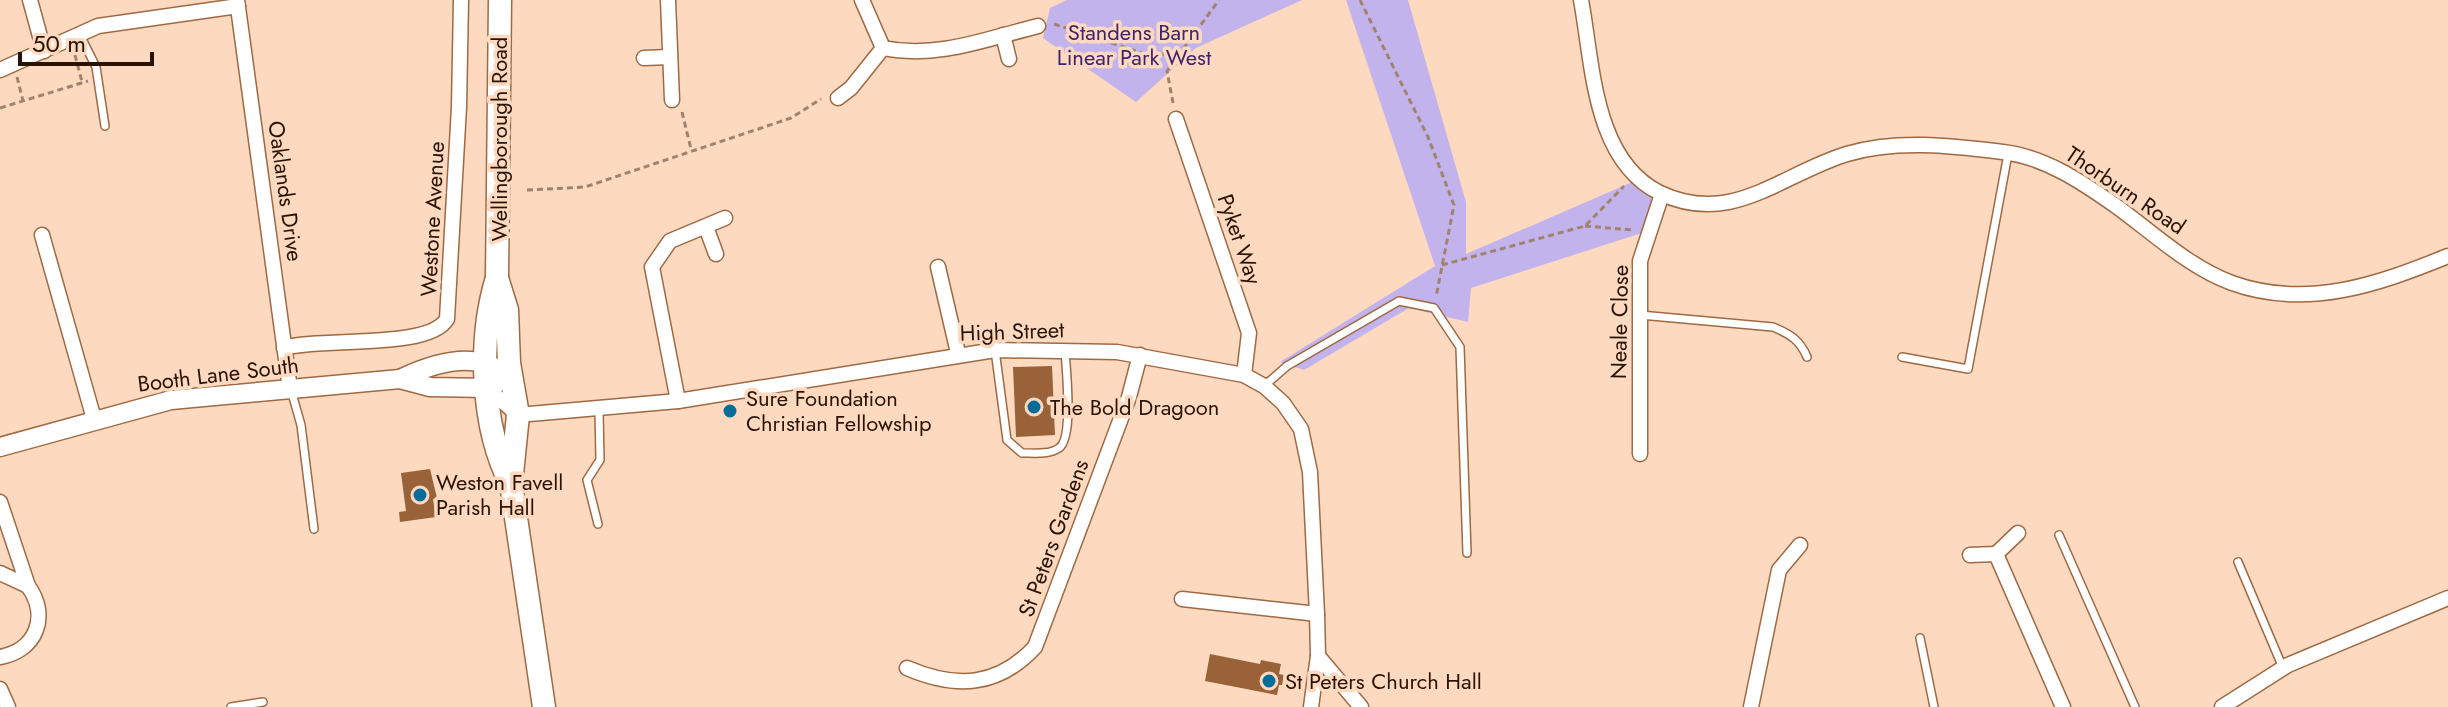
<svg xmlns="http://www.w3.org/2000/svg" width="2448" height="707" viewBox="0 0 2448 707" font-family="Jost,sans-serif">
  <rect width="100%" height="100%" fill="#fdd9c0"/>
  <g fill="#c2b3ec">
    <path d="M1067,0H1302L1196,48L1136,102L1043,38L1050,8Z"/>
    <path d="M1346,0H1408L1466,202V254L1637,180L1662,194L1648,231L1471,288L1468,322L1409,308L1304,370L1280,362L1435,266Z"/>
  </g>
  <g fill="#996238">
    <path d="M1052,366L1055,435L1016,437L1013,367Z"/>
    <path d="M430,469L437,498L433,499L436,517L400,522L399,512L406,511L401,473Z"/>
    <path d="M1210,654L1260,664L1261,660L1281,664L1279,674L1284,675L1282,685H1279L1277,695L1205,681Z"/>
  </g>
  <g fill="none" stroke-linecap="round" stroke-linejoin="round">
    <defs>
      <g id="service">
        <path d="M80,35L96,67L105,126"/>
        <path d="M1640,315L1773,327C1790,334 1800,340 1807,357"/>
        <path d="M995,350L1007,440L1022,453C1033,453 1049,455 1059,448C1074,438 1066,369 1065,350"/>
        <path d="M1902,357L1968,369L2008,154"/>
        <path d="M1264,386L1287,366L1399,301L1434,308L1460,347L1467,553"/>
        <path d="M291,390L301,425L314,529"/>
        <path d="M598,524L587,480L600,460L599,411"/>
        <path d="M2059,535L2135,707"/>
        <path d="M2238,562L2283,668"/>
        <path d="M1920,638L1934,707"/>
        <path d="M231,707L263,702"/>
      </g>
      <g id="minor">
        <path d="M30,0L44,51"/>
        <path d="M237,0L290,389"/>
        <path d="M668,0L672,100"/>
        <path d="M862,0L883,48C937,59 986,39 1038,26"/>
        <path d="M1581,0C1593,64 1593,160 1660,193C1732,227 1781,174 1847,154C1897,139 1953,146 2003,152C2045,157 2082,182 2116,206C2152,232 2190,268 2232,283C2307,310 2379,284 2448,256"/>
        <path d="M1003,35L1009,59"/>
        <path d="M644,58L670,57"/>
        <path d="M0,70L98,26L238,6"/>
        <path d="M838,98L851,88L883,48"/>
        <path d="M1176,119L1249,333L1244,375"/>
        <path d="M706,227L716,254"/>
        <path d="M42,235L94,419"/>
        <path d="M938,267L958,353"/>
        <path d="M284,348C320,337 429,350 447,319L459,107L461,0"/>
        <path d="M487,388L518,415L678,401L995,350L1117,352L1244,375L1264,386L1283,403L1301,429L1310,472L1317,614L1318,656L1311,707"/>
        <path d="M678,401L652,267L670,241L725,218"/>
        <path d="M1640,454V261L1662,194"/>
        <path d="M0,502L28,586"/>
        <path d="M1996,554L2018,533"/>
        <path d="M1970,555L1996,554L2063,707"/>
        <path d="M0,573L28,586C50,616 36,651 0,657"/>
        <path d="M1182,599L1317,614"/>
        <path d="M1318,656L1361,707"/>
        <path d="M907,668C956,689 998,687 1035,647L1129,397L1140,355"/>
        <path d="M0,689L8,707"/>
        <path d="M1751,707L1779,570L1800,545"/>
        <path d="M2222,707L2288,665L2448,598"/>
      </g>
      <g id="tertiary">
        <path d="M400,379C427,366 467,352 496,368"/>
        <path d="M0,447L171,400L400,379L430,387L487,388L510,376"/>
      </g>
      <g id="primary">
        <path d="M500,0L497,278C478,339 481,427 511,484"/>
        <path d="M497,278L507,310L509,363L518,415L511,484L544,707"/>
      </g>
    </defs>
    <use href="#service" stroke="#9f6942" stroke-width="10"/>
    <use href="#minor" stroke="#9f6942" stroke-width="17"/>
    <use href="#tertiary" stroke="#9f6942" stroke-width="21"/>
    <use href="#primary" stroke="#9f6942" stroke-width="25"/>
    <g stroke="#a0836e" stroke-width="3" stroke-dasharray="6 4" stroke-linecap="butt">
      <path d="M1360,0L1428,137L1454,205L1436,297"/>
      <path d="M1054,24L1148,55L1181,53"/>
      <path d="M75,55L82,82"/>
      <path d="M17,77L23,101"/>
      <path d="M1173,103L1167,71L1219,0"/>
      <path d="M0,108L88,81"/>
      <path d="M682,112L691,149"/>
      <path d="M527,190L585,187L791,118L821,99"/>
      <path d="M1585,226L1633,230"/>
      <path d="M1442,265L1585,226L1624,186"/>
    </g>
    <use href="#service" stroke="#fff" stroke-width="7"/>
    <use href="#minor" stroke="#fff" stroke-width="14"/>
    <use href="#tertiary" stroke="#fff" stroke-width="18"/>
    <use href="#primary" stroke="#fff" stroke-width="22"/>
  </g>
  <g fill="#056d9a" stroke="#fdd9c0" stroke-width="3">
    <circle cx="1034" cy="407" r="8"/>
    <circle cx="730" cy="411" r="8"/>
    <circle cx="420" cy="495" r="8"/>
    <circle cx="1269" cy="681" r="8"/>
  </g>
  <g text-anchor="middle" stroke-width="7" stroke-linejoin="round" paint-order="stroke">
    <g font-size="22" fill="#3f236d" stroke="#fdd9c0">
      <text x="1134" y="40">Standens Barn<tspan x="1134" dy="25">Linear Park West</tspan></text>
    </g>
    <g font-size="22" fill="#281304" stroke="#fdd9c0">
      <text transform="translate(499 139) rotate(-90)" y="8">Wellingborough Road</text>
      <text transform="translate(2126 190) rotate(34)" y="8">Thorburn Road</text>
      <text transform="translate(286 191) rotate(82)" y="8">Oaklands Drive</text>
      <text transform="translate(432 219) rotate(-87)" y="8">Westone Avenue</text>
      <text transform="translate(1240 239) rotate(71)" y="8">Pyket Way</text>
      <text transform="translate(1619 322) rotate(-89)" y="8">Neale Close</text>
      <text transform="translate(1012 331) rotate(-2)" y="8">High Street</text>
      <text transform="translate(218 374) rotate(-7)" y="8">Booth Lane South</text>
      <text transform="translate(1053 538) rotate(-70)" y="8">St Peters Gardens</text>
    </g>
    <g font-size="22" fill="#281304" stroke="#fdd9c0" text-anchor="start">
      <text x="746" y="406">Sure Foundation<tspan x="746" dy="25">Christian Fellowship</tspan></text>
      <text x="1050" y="415">The Bold Dragoon</text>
      <text x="436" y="490">Weston Favell<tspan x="436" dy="25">Parish Hall</tspan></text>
      <text x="1285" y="689">St Peters Church Hall</text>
    </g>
  </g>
  <path d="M20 52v12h132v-12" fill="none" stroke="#281304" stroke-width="4"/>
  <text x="32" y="52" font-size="24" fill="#281304" stroke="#fdd9c0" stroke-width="6" paint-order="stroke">50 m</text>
</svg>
